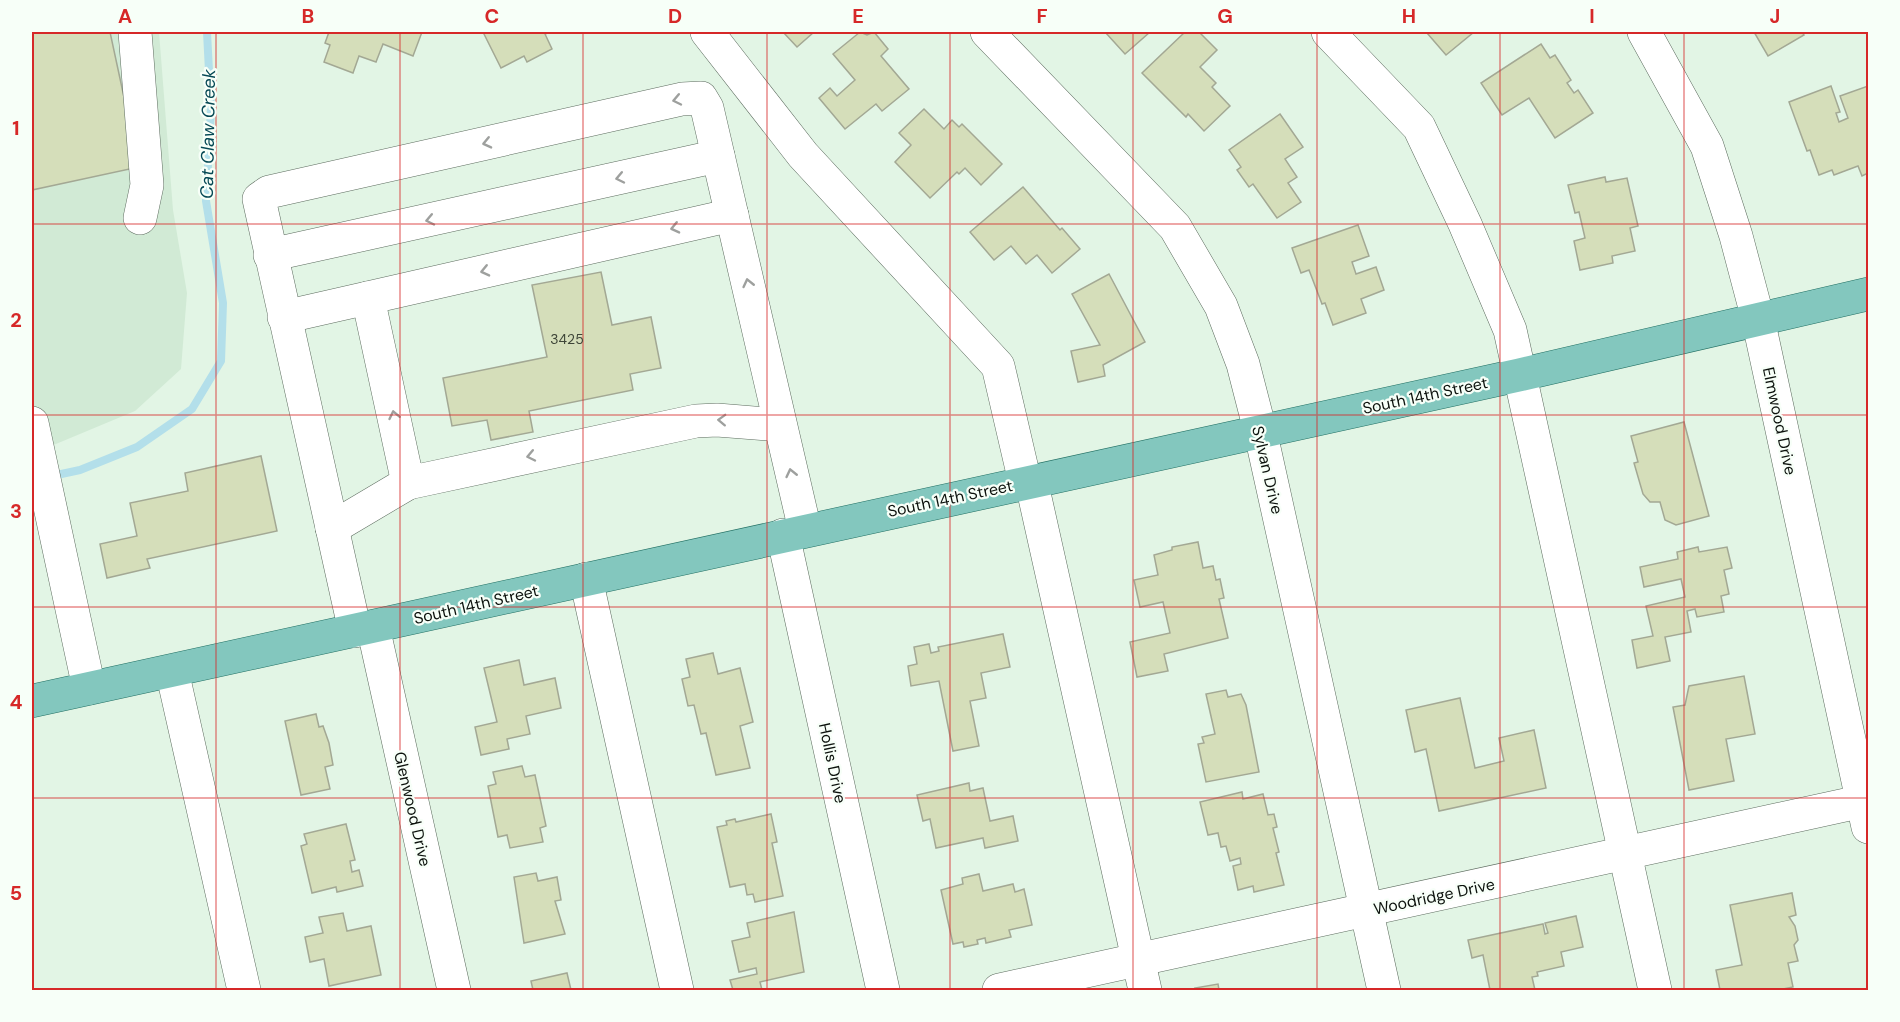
<svg xmlns="http://www.w3.org/2000/svg" width="1900" height="1022" viewBox="0 0 1900 1022" font-family="'DM Sans',sans-serif">
  <rect width="100%" height="100%" fill="#e2f5e5"/>
  <path fill="#d1ead5" d="M32,32H159L173,210L187,293L181,369L135,411L32,454Z"/>
  <g fill="none" stroke-linecap="round" stroke-linejoin="round">
    <path stroke="#b3dfea" stroke-width="8" d="M52,476L80,470L137,447L192,409L221,361L223,303L206,201L211,110L207,32"/>
  </g>
  <g fill="#d5deba" stroke="#a3a894" stroke-width="1.5">
    <path d="M32,32H110L139,167L32,190Z"/>
    <path d="M329,32H422L413,56L383,44L376,62L359,56L353,73L324,62L330,45L325,43Z"/>
    <path d="M483,32H550L545,34L552,49L527,62L524,56L501,68Z"/>
    <path d="M783,32H814L797,47Z"/>
    <path d="M860,32L867,35L874,32L888,49L881,56L909,89L882,111L876,104L845,129L819,98L830,88L837,96L855,80L833,54Z"/>
    <path d="M1105,32H1150L1125,54Z"/>
    <path d="M1185,32H1199L1217,50L1200,67L1216,83L1212,87L1230,106L1204,131L1188,114L1186,117L1142,73Z"/>
    <path d="M1429,32H1474L1446,55L1427,33Z"/>
    <path d="M1754,32H1802L1804,35L1768,56Z"/>
    <path d="M1541,44L1550,58L1555,55L1571,80L1567,83L1574,93L1578,90L1593,113L1555,138L1529,98L1502,115L1481,83Z"/>
    <path d="M1831,86L1840,112L1836,113L1839,122L1848,118L1840,96L1868,86V173L1862,176L1858,166L1834,175L1832,170L1819,175L1810,150L1807,151L1789,102Z"/>
    <path d="M924,109L944,129L952,120L959,127L962,124L1002,164L981,185L965,168L959,174L957,172L930,198L895,162L911,145L899,133Z"/>
    <path d="M1280,114L1303,147L1285,159L1297,177L1288,183L1301,202L1277,218L1253,184L1249,187L1237,170L1241,167L1229,150Z"/>
    <path d="M1605,177L1606,182L1627,178L1638,226L1630,228L1635,251L1612,256L1613,263L1580,270L1574,241L1585,238L1579,212L1575,213L1568,185Z"/>
    <path d="M1023,187L1060,230L1062,228L1080,249L1052,273L1037,255L1026,264L1011,246L994,260L970,232Z"/>
    <path d="M1358,225L1369,256L1352,262L1356,274L1376,267L1384,290L1361,299L1366,313L1333,325L1325,303L1322,304L1309,270L1301,273L1292,248Z"/>
    <path d="M601,272L612,325L651,317L661,368L630,374L633,390L529,411L533,432L491,440L487,420L452,426L443,378L547,357L532,285Z"/>
    <path d="M1109,274L1145,342L1103,365L1105,376L1078,382L1071,351L1100,345L1072,294Z"/>
    <path d="M1684,422L1709,516L1676,525L1665,520L1660,502H1650L1643,494L1634,463L1638,462L1631,436Z"/>
    <path d="M261,456L277,531L147,559L150,568L107,578L100,544L137,536L130,503L188,491L185,473Z"/>
    <path d="M1198,542L1203,568L1213,566L1216,580L1220,579L1224,598L1219,599L1228,638L1164,654L1168,671L1137,677L1130,642L1170,633L1163,602L1140,607L1134,580L1158,575L1154,555L1172,550V547Z"/>
    <path d="M1698,547L1699,552L1727,547L1732,568L1724,570L1729,594L1721,596L1724,612L1697,617L1695,609L1687,611L1691,632L1665,637L1670,661L1637,668L1632,640L1653,636L1646,606L1685,597L1681,579L1644,587L1640,567L1678,559L1677,552Z"/>
    <path d="M1003,634L1010,667L981,673L986,698L970,701L979,746L953,751L939,681L911,686L908,666L917,664L914,647L929,644L931,653L939,651L938,647Z"/>
    <path d="M713,653L718,674L740,668L753,722L740,726L750,768L716,775L706,733L701,734L694,705L688,706L682,679L690,677L686,659Z"/>
    <path d="M519,660L524,685L555,678L561,708L526,716L530,734L507,739L509,749L481,755L475,727L497,722L484,668Z"/>
    <path d="M1744,676L1755,734L1726,739L1734,781L1689,790L1673,707L1685,705L1689,686Z"/>
    <path d="M1226,690L1228,697L1241,694L1246,705L1259,772L1206,782L1198,744L1204,743L1202,737L1215,734L1206,694Z"/>
    <path d="M1460,698L1475,768L1504,761L1499,738L1534,730L1546,788L1439,811L1426,749L1415,752L1406,710Z"/>
    <path d="M316,714L319,727L323,726L329,743L333,765L325,767L330,789L301,795L285,721Z"/>
    <path d="M522,766L525,777L535,775L546,826L540,828L543,842L510,848L507,835L498,837L488,786L496,784L493,772Z"/>
    <path d="M969,783L970,791L983,788L990,821L1013,816L1018,841L985,848L983,838L936,848L930,819L923,821L917,795Z"/>
    <path d="M1242,792L1243,799L1263,794L1268,815L1274,814L1277,827L1273,828L1279,852L1276,853L1284,885L1254,892L1253,886L1238,890L1233,866L1241,864L1240,858L1230,861L1226,846L1221,847L1218,833L1208,835L1200,802Z"/>
    <path d="M771,814L777,842L772,843L783,896L755,902L753,894L747,895L745,884L730,887L717,827L727,825L726,821L735,819L736,822Z"/>
    <path d="M346,824L355,860L350,861L352,872L359,870L363,886L337,892L336,887L312,893L301,846L307,844L304,834Z"/>
    <path d="M536,873L538,881L557,877L561,900L555,901L565,934L524,943L514,877Z"/>
    <path d="M979,874L983,891L1013,884L1015,892L1024,889L1032,925L1009,930L1011,937L986,943L985,938L977,940L978,944L964,947L963,942L953,944L941,890L963,884L962,878Z"/>
    <path d="M1792,893L1796,915L1789,917L1795,926L1798,940L1794,945L1798,961L1788,963L1793,987L1778,990H1720L1716,970L1742,965L1730,905Z"/>
    <path d="M794,912L804,972L760,982L762,990H733L730,980L757,974L756,968L739,972L732,941L750,937L747,923Z"/>
    <path d="M343,913L347,931L371,926L381,975L329,986L324,959L310,962L305,937L323,933L319,917Z"/>
    <path d="M1576,916L1583,947L1561,952L1564,966L1537,972L1538,976L1532,977L1535,990H1490L1483,955L1472,958L1468,940L1543,924L1545,934L1548,933L1545,923Z"/>
    <path d="M567,973L571,990H533L531,981Z"/>
    <path d="M1218,984L1219,990H1196L1195,988Z"/>
  </g>
  <g fill="none" stroke-linecap="round" stroke-linejoin="round">
    <defs>
      <g id="minor">
        <path d="M135,32L147,185L140,218"/>
        <path d="M707,32L803,155L998,366L1025,482"/>
        <path d="M987,32L1175,227L1221,306L1243,364L1260,430L1384,990"/>
        <path d="M1328,32L1419,127L1465,224L1510,330L1655,990"/>
        <path d="M1644,32L1707,146L1736,236L1758,319L1868,827"/>
        <path d="M270,255L718,156"/>
        <path d="M368,298L408,483L696,421L717,420L780,425"/>
        <path d="M284,317L732,215"/>
        <path d="M32,423L89,688"/>
        <path d="M1031,480L1145,990"/>
        <path d="M332,528L408,483"/>
        <path d="M783,535L883,990"/>
        <path d="M586,579L677,990"/>
        <path d="M373,627L454,990"/>
        <path d="M355,631L259,199L269,192L682,99L701,98L707,108L805,530"/>
        <path d="M172,671L244,990"/>
        <path d="M999,990L1868,800"/>
      </g>
      <path id="major" d="M32,701L1519,375L1868,294"/>
    </defs>
    <use href="#minor" stroke="#5d6c5f" stroke-width="34"/>
    <use href="#major" stroke="#237064" stroke-width="34"/>
    <use href="#minor" stroke="#fff" stroke-width="33"/>
    <use href="#major" stroke="#83c7be" stroke-width="33"/>
  </g>
  <defs><path id="oneway-chevron" d="M-2-3.5L2.5 0L-2 3.5" fill="none" stroke-width="1.6" stroke-linecap="round" stroke-linejoin="round" transform="scale(1.5)"/></defs>
  <g stroke="#9ea09e">
    <use href="#oneway-chevron" transform="translate(677 100) rotate(168)"/>
    <use href="#oneway-chevron" transform="translate(487 143) rotate(167)"/>
    <use href="#oneway-chevron" transform="translate(620 178) rotate(168)"/>
    <use href="#oneway-chevron" transform="translate(430 220) rotate(168)"/>
    <use href="#oneway-chevron" transform="translate(675 228) rotate(167)"/>
    <use href="#oneway-chevron" transform="translate(485 271) rotate(167)"/>
    <use href="#oneway-chevron" transform="translate(748 283) rotate(-103)"/>
    <use href="#oneway-chevron" transform="translate(394 415) rotate(-102)"/>
    <use href="#oneway-chevron" transform="translate(722 420) rotate(-178)"/>
    <use href="#oneway-chevron" transform="translate(531 456) rotate(168)"/>
    <use href="#oneway-chevron" transform="translate(791 473) rotate(-103)"/>
  </g>
  <path fill="none" stroke="#d62828" stroke-width="1.5" stroke-opacity="0.55" d="M216,32V990M400,32V990M583,32V990M767,32V990M950,32V990M1133,32V990M1317,32V990M1500,32V990M1684,32V990M32,224H1868M32,415H1868M32,607H1868M32,798H1868"/>
  <g text-anchor="middle" stroke-width="4.5" stroke-linejoin="round" paint-order="stroke">
    <g font-size="14" fill="#3e4538">
      <text x="567" y="344">3425</text>
    </g>
    <g font-size="16" fill="#0c120d" stroke="#f7fff8">
      <text transform="translate(1425 395) rotate(-12)" y="6">South 14th Street</text>
      <text transform="translate(1780 421) rotate(78)" y="6">Elmwood Drive</text>
      <text transform="translate(1268 470) rotate(77)" y="6">Sylvan Drive</text>
      <text transform="translate(950 498) rotate(-12)" y="6">South 14th Street</text>
      <text transform="translate(476 604) rotate(-13)" y="6">South 14th Street</text>
      <text transform="translate(833 763) rotate(78)" y="6">Hollis Drive</text>
      <text transform="translate(413 809) rotate(77)" y="6">Glenwood Drive</text>
      <text transform="translate(1434 896) rotate(-12)" y="6">Woodridge Drive</text>
    </g>
    <g font-size="18" font-style="italic" fill="#054854" stroke="#f7fff8">
      <text transform="translate(208 134) rotate(-89)" y="6">Cat Claw Creek</text>
    </g>
  </g>
  <rect width="1900" height="1022" fill="none" stroke="#f7fff8" stroke-width="66"/>
  <rect x="33" y="33" width="1834" height="956" fill="none" stroke="#d62828" stroke-width="2"/>
  <g font-size="20" text-anchor="middle" font-weight="bold" fill="#d62828">
    <text x="125" y="23">A</text>
    <text x="308" y="23">B</text>
    <text x="492" y="23">C</text>
    <text x="675" y="23">D</text>
    <text x="858" y="23">E</text>
    <text x="1042" y="23">F</text>
    <text x="1225" y="23">G</text>
    <text x="1409" y="23">H</text>
    <text x="1592" y="23">I</text>
    <text x="1775" y="23">J</text>
    <text x="16" y="135">1</text>
    <text x="16" y="327">2</text>
    <text x="16" y="518">3</text>
    <text x="16" y="709">4</text>
    <text x="16" y="900">5</text>
  </g>
</svg>
